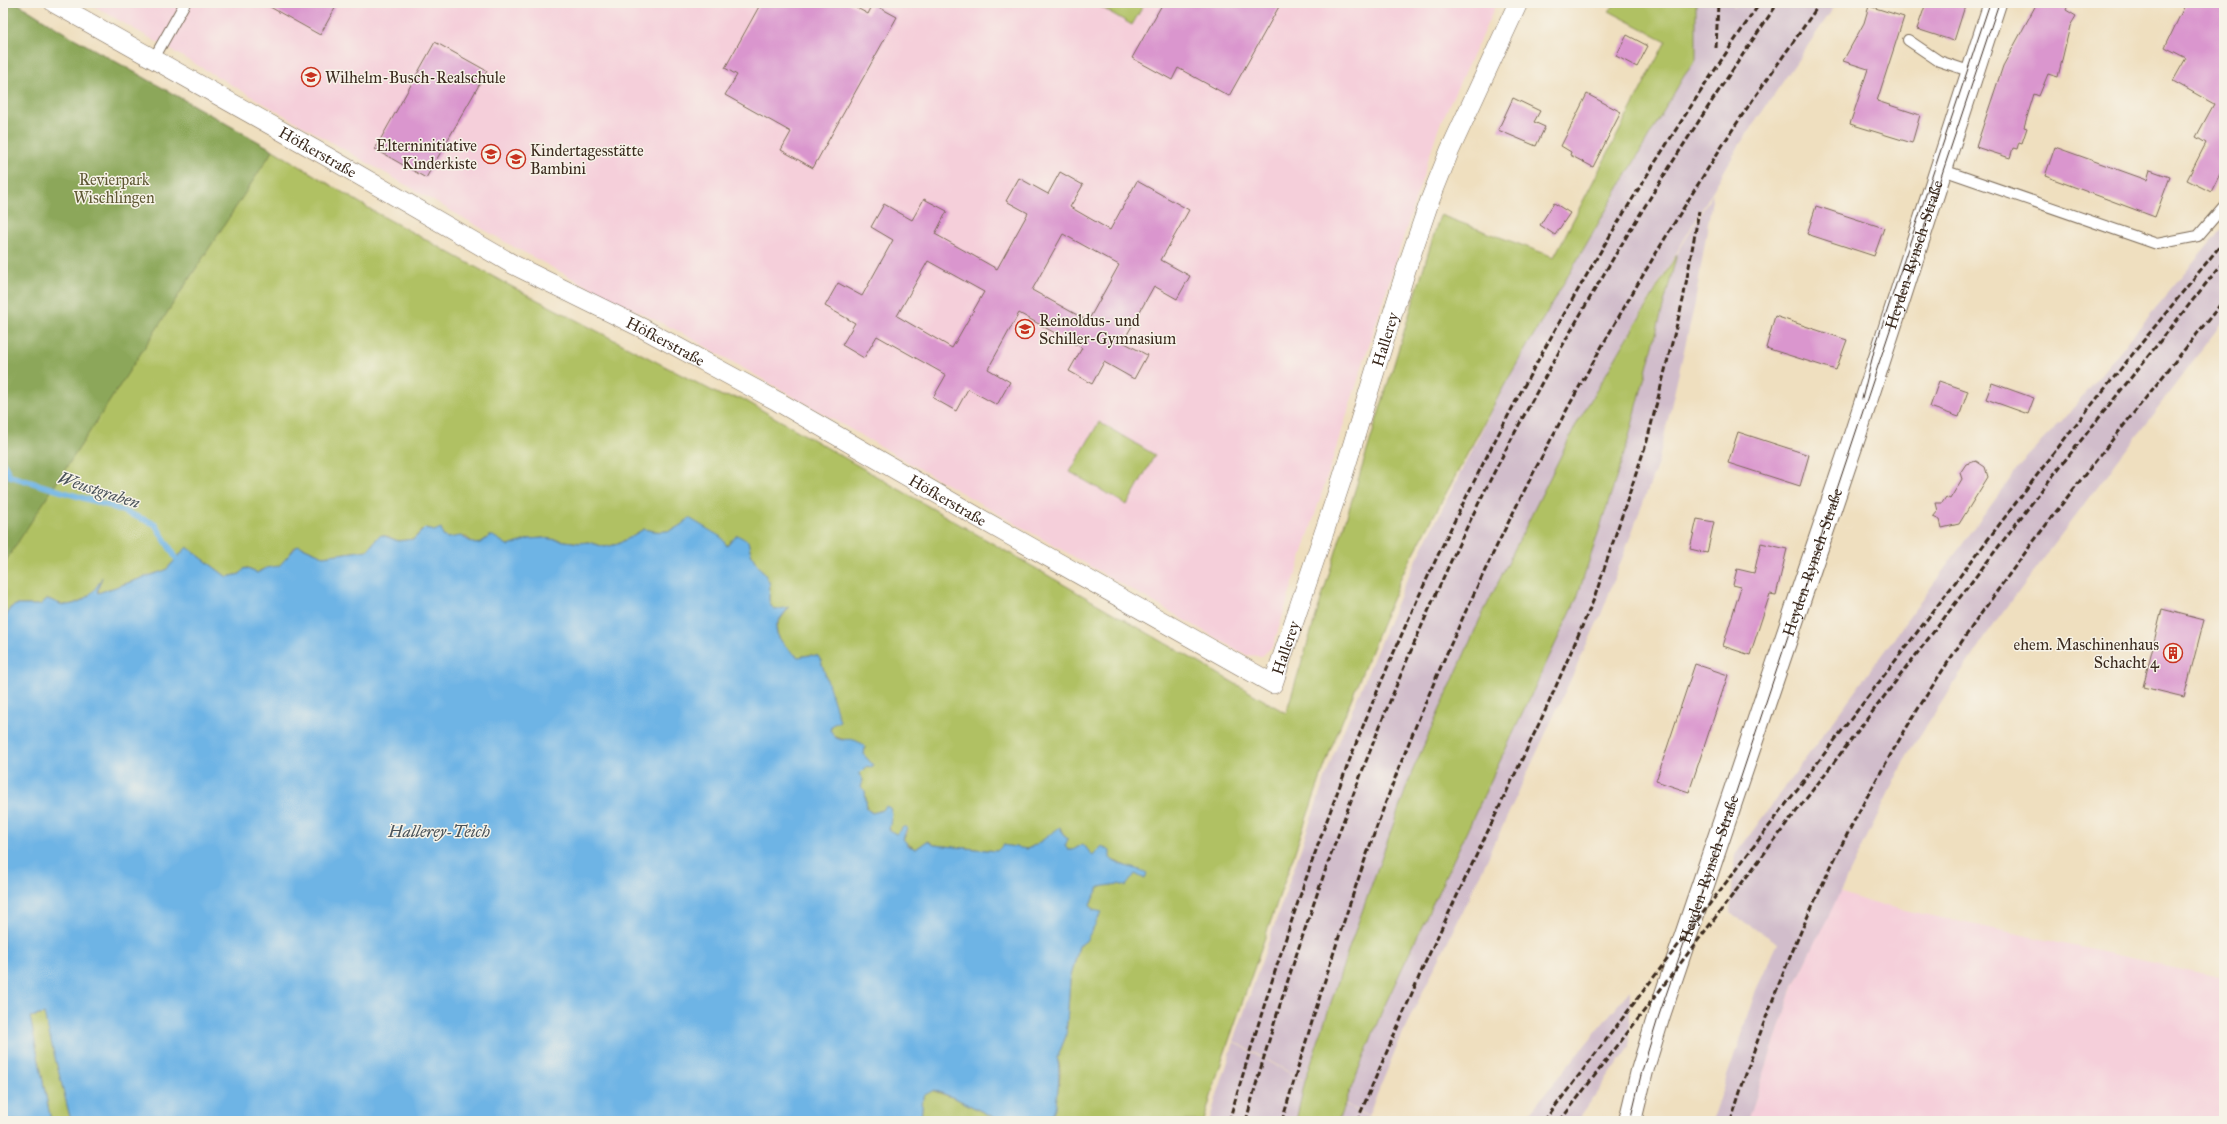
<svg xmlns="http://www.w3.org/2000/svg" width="2227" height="1124" viewBox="0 0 2227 1124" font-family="'IM FELL Great Primer',serif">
  <rect width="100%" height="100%" fill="#f7f3e8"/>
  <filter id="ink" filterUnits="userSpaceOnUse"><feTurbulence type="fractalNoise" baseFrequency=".025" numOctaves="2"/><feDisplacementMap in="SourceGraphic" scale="8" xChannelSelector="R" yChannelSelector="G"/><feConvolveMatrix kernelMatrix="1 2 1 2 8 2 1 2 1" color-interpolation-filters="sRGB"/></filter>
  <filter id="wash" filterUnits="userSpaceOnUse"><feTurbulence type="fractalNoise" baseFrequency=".012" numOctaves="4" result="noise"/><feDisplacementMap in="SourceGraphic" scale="16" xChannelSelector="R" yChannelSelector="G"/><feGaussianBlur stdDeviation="0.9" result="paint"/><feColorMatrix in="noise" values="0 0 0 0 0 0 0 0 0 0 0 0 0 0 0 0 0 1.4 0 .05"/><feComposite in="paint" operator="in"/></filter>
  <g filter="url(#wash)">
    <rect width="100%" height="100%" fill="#efdfbf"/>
    <g fill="#f5cfda">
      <path d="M89,3H1497L1438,129L1273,646L1262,656L1246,655L680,332L596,291L514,247Z"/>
      <path d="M1839,892L1872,903L2224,978V1121H1748L1790,996Z"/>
    </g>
    <g fill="#d1bdcb">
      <path d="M1696,3H1733L1734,8L1738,3H1837L1740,144L1576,425L1480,619L1412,772L1349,948L1305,1081L1234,1041L1333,756L1405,583L1504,386L1684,76L1696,60Z"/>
      <path d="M1713,193L1695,303L1658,463L1602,612L1480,875L1405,1028L1368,1116L1344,1103L1382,1011L1577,598L1626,448L1677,254Z"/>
      <path d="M2224,226V320L1986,635L1907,755L1791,993L1748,1121H1712L1756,990L1778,943L1730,913L1735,855L2027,456L2060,423Z"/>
      <path d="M1630,990V1046L1577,1121H1523Z"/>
      <path d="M1234,1042L1375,1121H1209Z"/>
    </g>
    <g fill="#b0c164" stroke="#767641">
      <path d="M3,3H17L63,32L273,150L375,212L503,282L722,396L741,398L1286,713L1440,215L1554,257L1666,41L1609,11L1616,3H1696V60L1684,76L1504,386L1402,575L1330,751L1218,1072L1204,1121H1044L1047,1120C1055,1106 1065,1073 1057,1058L1066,1036L1070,980L1079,946L1083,942L1097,911L1093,910L1090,904L1099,886L1118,884L1135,873L1145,879C1130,866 1112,858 1092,856L1083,844L1073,850H1068L1065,846L1067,838L1063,835L1060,827C1054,832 1033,848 1026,849C1019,849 1010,846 1003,845L998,851L934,845L929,841L915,849L903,840L908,831L900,830L897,834H894L889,828L886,807L883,810L873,813L867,809L865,791L861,787L863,780L859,774L867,766H873L864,755L865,747C853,735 838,745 830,730L832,725L821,661L818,656L810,655L798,657C790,652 774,637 777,627C779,620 785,613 789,608L775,610C764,601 772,593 769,582C765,572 756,565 752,556C750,551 749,545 748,541L731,540L727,546L689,518C675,532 663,534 644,529L618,544L605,547L588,542L580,543L543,538L529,539L509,546L490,536L480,543L475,544L466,537L447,538L427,528L421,531L414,539L398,541L387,536L378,537L368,550L323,556L303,547H294C290,554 284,567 275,568C267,568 263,568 257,573L246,568L240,574L227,577L187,547L166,570L98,593L99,585C91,595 79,604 66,605C60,605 52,600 47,599L40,605H16L10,608L3,625Z"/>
      <path d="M1094,3H1145L1132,25Z"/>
      <path d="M1677,254L1626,448L1577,598L1382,1011L1338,1121H1296L1305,1081L1349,948L1412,772L1480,619L1576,425Z"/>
      <path d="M1099,422L1155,455L1127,505L1070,472Z"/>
      <path d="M45,1014L71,1121H51L30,1017Z"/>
      <path d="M931,1090L957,1099L1001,1121H921L923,1096Z"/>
    </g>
    <path fill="#8ca75a" stroke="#64683c" d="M3,3H17L63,32L273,150L3,565Z"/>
    <path fill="#6eb4e5" stroke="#546f82" d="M689,518L721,537L727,546L737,535L748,541C749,545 750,551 752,556C756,565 765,572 769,582C772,593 764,601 775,610L789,607C785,613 776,622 776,629C777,640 790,651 798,657L810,655L818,656L821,661L840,721L832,725L830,730L836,738L842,740C851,738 858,740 865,747L864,755L873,765L872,768L867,766L859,774L863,780L861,787L865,791L867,809L872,813L883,810L886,806L890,808L892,814L889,830L896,834L903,827H907L903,839L909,846L916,849L927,841L934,845L997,851L1003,845L1027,849C1037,845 1052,833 1060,827L1063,835L1068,839L1065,846L1068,850H1073L1083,844L1093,856L1102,846L1110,851V858C1120,868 1135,866 1147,873L1145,879L1135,874L1126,886L1118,884L1099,887L1090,904L1093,910L1102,912L1086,941L1079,946L1070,980L1066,1036L1057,1058C1061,1066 1058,1104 1053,1113C1052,1116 1049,1118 1047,1120L1001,1121L957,1099L934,1090L923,1096L921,1121H71L44,1014L30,1017L51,1121H3V625L10,608L16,605H40L47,599C52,600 60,605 65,605C82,605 96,591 102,577L97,592L98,593L166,570L187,547L227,577L240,574L245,568L257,573L266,568L279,566L298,545L323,556L368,550L378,537L382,535L398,541L414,539L425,528L434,531L441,528L443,536L447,538L461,536L475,544L480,543L490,536H493L509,546L529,539L543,538L580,543L588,542L605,547L618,544L644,529C663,534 675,532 689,518Z"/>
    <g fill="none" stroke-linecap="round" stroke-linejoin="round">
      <path stroke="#6eb4e5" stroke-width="6" d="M3,463L10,476L110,506L155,524L176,558"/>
    </g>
    <g id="blocks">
      <g fill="#da96ce" fill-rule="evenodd">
        <path d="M263,3H338L320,35Z"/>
        <path d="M761,3H848L868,14L873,4L897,17L813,168L781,150L791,132L725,95L737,75L725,68Z"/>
        <path d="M1163,3H1281L1229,96L1178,68L1172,80L1132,58Z"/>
        <path d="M1926,3H1966L1954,41L1917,29Z"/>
        <path d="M2037,3H2069L2066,10L2076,16L2070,26L2058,77L2048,74L2039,96L2034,94L2024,127L2027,128L2022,143L2019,142L2017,149L2013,148L2010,158L1976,147L2003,66Z"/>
        <path d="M2186,3H2224V166L2211,192L2187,180L2206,143L2196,137L2214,104L2173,81L2186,58L2165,47Z"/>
        <path d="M1869,6L1904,17L1877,101L1920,115L1912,143L1850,124L1868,69L1843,61L1864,23Z"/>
        <path d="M1627,35L1648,46L1637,67L1616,56Z"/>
        <path d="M435,42L487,71L426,178L375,149Z"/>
        <path d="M1587,94L1621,112L1593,167L1570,155L1571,152L1561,146Z"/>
        <path d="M1513,98L1540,111L1534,122L1545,127L1536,146L1498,130Z"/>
        <path d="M2055,147L2147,180L2150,170L2170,177L2155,217L2045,176Z"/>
        <path d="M1060,172L1083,185L1070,207L1110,230L1137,181L1189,210L1161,260L1190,276L1177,299L1154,286L1123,342L1147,355L1134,379L1104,362L1092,384L1069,371L1082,348L1019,313L988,369L1010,382L997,405L968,389L956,411L933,398L946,375L877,336L864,358L842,345L855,323L825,306L838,283L862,296L893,240L871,227L884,204L912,220L924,199L947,211L935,234L997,269L1028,213L1006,201L1019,178L1048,194ZM1063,234L1119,265L1088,321L1032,290ZM928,261L984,292L952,348L897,316Z"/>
        <path d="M1554,203L1570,213L1555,235L1540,225Z"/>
        <path d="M1816,206L1884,228L1874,256L1807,234Z"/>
        <path d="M1775,316L1847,340L1836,370L1766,348Z"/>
        <path d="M1939,381L1968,391L1959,417L1930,407Z"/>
        <path d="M1992,383L2034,398L2028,414L1986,399Z"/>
        <path d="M1738,432L1809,455L1800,486L1728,463Z"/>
        <path d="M1976,461L1985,467L1988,477L1959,524L1942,528L1940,520L1933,517L1938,511L1936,503H1942L1946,497L1950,499L1962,479L1960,473L1966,464Z"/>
        <path d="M1697,519L1714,522L1707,553L1690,549Z"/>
        <path d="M1761,543L1787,549L1776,595L1770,594L1750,655L1723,646L1741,587L1733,585L1737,569L1754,573Z"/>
        <path d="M2162,609L2204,620L2184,697L2143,687Z"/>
        <path d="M1695,664L1728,675L1689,792L1656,781Z"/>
      </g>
    </g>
  </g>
  <g filter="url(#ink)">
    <use href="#blocks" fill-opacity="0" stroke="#7a6956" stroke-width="1"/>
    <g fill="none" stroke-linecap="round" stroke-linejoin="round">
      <defs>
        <g id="service">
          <path d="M1908,40L1939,61L1972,72"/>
          <path d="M153,60L185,3"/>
          <path d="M1940,169L2157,244L2198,236L2224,206"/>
        </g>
        <g id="minor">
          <path id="s1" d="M54,3L326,156L514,265L644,329L777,401L981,519L1273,684L1342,479L1406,270L1430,200L1450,150L1518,3"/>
        </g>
        <g id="secondary">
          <path id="s2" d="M1630,1121L1642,1071L1659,1015L1855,435L1995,3"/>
        </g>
      </defs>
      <use href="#service" stroke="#7a6956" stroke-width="12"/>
      <use href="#minor" stroke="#7a6956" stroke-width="20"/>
      <use href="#secondary" stroke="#7a6956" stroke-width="24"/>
      <use href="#service" stroke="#fff" stroke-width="10"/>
      <use href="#minor" stroke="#fff" stroke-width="19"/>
      <use href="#secondary" stroke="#fff" stroke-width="22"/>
      <g stroke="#3b2a1e" stroke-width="1">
        <path d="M1862,399L1875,347L1990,3"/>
        <path d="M1630,1121L1642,1071L1659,1015L1720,840L1999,3"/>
      </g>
      <g stroke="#3b2a1e" stroke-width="3" stroke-dasharray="6 3" stroke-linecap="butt">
        <path d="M1716,48L1718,3"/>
        <path d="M1229,1121C1260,1017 1292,914 1330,812C1435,525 1587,255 1760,3"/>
        <path d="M1246,1121C1268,1038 1295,957 1323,877C1374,734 1432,592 1502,457C1584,300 1677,149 1778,3"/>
        <path d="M1282,1121C1322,987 1363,853 1417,723C1502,517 1611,320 1731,132C1760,88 1791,46 1820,3"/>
        <path d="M1357,1121L1425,963L1546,709L1594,599L1647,441L1683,300L1699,211"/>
        <path d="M1544,1121L2073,428L2224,241"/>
        <path d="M1560,1121L2051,478L2224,261"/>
        <path d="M1731,1121C1772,985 1831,854 1904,732C1996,578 2113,440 2224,300"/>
      </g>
    </g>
  </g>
  <defs>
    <symbol id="school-ring" viewBox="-11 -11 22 22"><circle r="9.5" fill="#f7f3e8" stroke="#c8321e" stroke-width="1.5"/><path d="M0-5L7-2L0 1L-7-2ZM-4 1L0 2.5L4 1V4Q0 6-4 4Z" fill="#c8321e"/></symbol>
    <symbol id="building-ring" viewBox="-11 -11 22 22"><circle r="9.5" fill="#f7f3e8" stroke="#c8321e" stroke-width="1.5"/><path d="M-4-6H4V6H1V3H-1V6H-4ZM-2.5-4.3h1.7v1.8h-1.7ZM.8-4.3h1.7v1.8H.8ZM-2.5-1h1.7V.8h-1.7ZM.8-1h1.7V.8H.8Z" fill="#c8321e"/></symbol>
  </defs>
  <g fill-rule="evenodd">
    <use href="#school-ring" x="300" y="66" width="22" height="22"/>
    <use href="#school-ring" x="480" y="143" width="22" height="22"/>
    <use href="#school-ring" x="505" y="148" width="22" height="22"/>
    <use href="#school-ring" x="1014" y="318" width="22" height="22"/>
    <use href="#building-ring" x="2162" y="642" width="22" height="22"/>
  </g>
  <g text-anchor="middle" stroke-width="3" stroke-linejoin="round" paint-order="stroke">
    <g font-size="16" fill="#3b2a1e" stroke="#f7f3e8" text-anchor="start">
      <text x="325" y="83">Wilhelm-Busch-Realschule</text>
      <text x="477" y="151" text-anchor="end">Elterninitiative<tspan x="477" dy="18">Kinderkiste</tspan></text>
      <text x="530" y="156">Kindertagesstätte<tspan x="530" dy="18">Bambini</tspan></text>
      <text x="1039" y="326">Reinoldus- und<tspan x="1039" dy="18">Schiller-Gymnasium</tspan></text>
      <text x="2159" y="650" text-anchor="end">ehem. Maschinenhaus<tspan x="2159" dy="18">Schacht 4</tspan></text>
    </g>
    <g font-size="16" fill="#3b2a1e" stroke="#f7f3e8">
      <text dy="6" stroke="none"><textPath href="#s1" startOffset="303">Höfkerstraße</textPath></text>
      <text dy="6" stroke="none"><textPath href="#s2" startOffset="912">Heyden-Rynsch-Straße</textPath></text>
      <text dy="6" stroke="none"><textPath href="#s1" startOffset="1759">Hallerey</textPath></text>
      <text dy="6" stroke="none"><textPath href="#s1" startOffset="699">Höfkerstraße</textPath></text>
      <text dy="6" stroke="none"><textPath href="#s1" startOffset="1023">Höfkerstraße</textPath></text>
      <text dy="6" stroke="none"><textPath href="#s2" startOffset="588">Heyden-Rynsch-Straße</textPath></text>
      <text dy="6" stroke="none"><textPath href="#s1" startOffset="1435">Hallerey</textPath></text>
      <text dy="6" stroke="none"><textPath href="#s2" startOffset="264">Heyden-Rynsch-Straße</textPath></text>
    </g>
    <g font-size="16" fill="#5e5733" stroke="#f7f3e8">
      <text x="114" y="185">Revierpark<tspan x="114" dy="18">Wischlingen</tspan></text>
    </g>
    <g font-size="17" font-style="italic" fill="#4a535a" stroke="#f7f3e8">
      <text transform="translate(99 490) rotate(18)" y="6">Weustgraben</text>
      <text x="439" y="837">Hallerey-Teich</text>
    </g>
  </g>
  <rect width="2227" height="1124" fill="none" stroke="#f7f3e8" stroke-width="16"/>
</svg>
